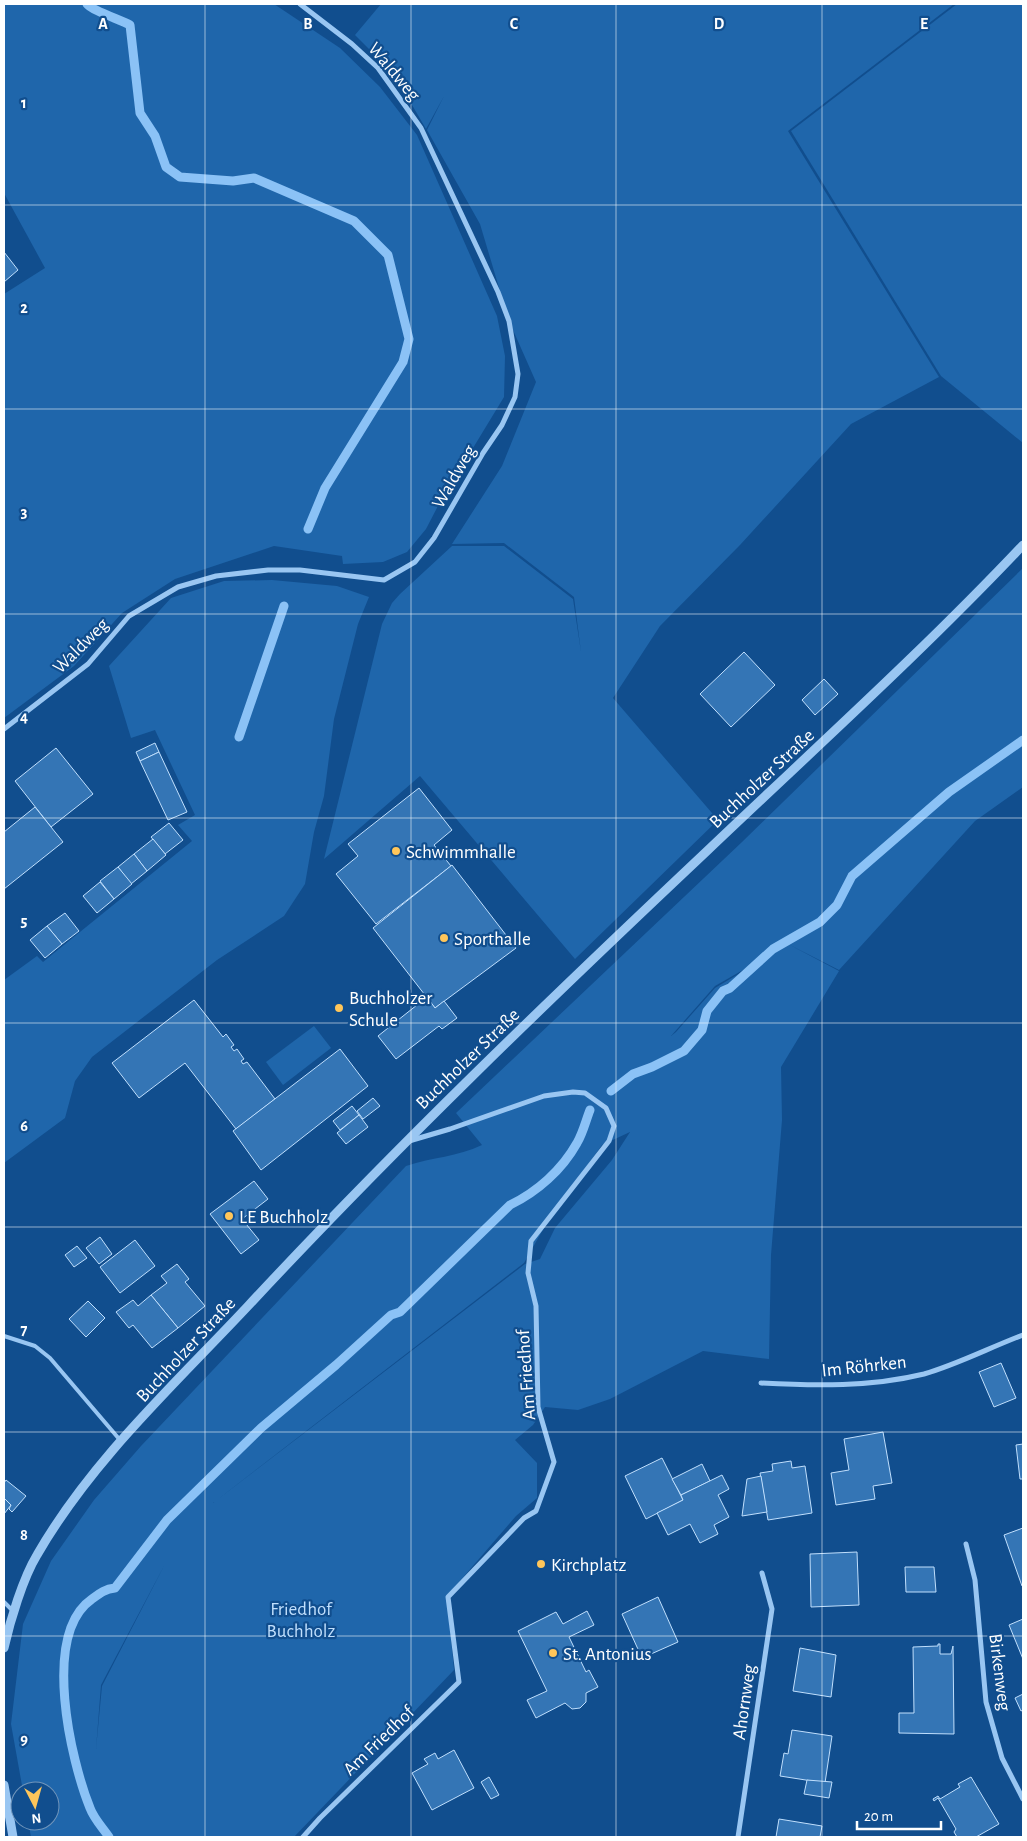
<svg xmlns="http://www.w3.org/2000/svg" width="1027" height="1841" viewBox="0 0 1027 1841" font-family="'Alegreya Sans',sans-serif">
  <rect width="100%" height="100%" fill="#114e8e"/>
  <g fill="#1f66ab" fill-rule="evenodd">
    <path d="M4,4H274L340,48L380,87L417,135L497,316L505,356L504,397L439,504L426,529L407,552L383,562L343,564L342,556L274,546L175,579L122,613L74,666L4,718V294L45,268L4,193Z"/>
    <path d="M381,4H954L788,131L939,377L851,424L740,545L660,626L613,698L718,820L575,959L420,776L324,859L382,624L392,603L400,594L452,546H504L573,599L581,652L574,597L504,543L452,544L502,466L536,382L509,321L480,224L427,130L444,96L426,129L394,74L355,35Z"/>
    <path d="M957,4H1023V443L941,376L791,131Z"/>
    <path d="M1023,568V787L975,821L839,970L788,944L839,971L781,1067L782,1120L771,1255L769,1359L703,1351L610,1399L578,1410L545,1407L533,1425L515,1440L537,1463V1498L516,1516L447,1596L454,1670L294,1837H31L28,1821H50V1791H23L11,1724L23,1624L51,1561L94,1500L141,1446L406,1166C433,1157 457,1157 482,1145L456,1113L742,842ZM787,945L715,988L676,1032L671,1036L715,986ZM630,1132L612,1160L555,1228L540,1259L525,1264L213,1503L524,1263L549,1219L602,1145ZM165,1564L102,1686L96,1749L101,1685Z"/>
    <path d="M272,580L337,586L369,597L358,624L334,719L324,796L314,832L305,884L284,916L217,960L92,1057L75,1081L65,1118L4,1163V980L37,956L43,962L192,841L178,825L195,815L155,730L131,738L109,666L171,598L224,581Z"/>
    <path d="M314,1026L331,1048L283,1085L266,1062Z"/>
  </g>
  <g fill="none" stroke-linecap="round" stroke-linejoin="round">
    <g stroke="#8bc2f6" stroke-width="9">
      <path d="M87,4C91,10 121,20 130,25L140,113L155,136L166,167L180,177L233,181L254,178L354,221L388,255L409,339L403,362L325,488L308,529"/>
      <path d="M239,737L284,606"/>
      <path d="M611,1091L633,1074L652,1067L684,1051L702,1030L707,1011L723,991L730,988L773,949L820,922L837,905L852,876L949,792L1023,740"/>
      <path d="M109,1837C103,1828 94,1819 90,1808C71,1761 41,1634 92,1599C100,1593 105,1589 115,1588L167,1520L261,1428L336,1365L391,1315L400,1312L510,1205C537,1192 562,1170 577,1143C583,1133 586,1120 590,1110"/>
    </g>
  </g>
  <g fill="#3475b5" stroke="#c0dffd">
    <path d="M4,252L18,270L4,282Z"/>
    <path d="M744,652L775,685L731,727L700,694Z"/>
    <path d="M824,679L838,694L815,715L802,700Z"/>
    <path d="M155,743L159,752L140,761L136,752Z"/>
    <path d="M56,748L93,794L51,827L15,781Z"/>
    <path d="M159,752L187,812L168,820L140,761Z"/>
    <path d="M419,788L452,830L434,845L451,866L376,924L336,874L358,856L348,844Z"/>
    <path d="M35,807L63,842L4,889V832Z"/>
    <path d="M169,823L183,840L165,854L151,837Z"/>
    <path d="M153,839L166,855L147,871L134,854Z"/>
    <path d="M134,854L147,871L131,884L118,867Z"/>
    <path d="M452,865L516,948L435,1008L373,928Z"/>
    <path d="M118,867L132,884L114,899L100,881Z"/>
    <path d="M100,882L114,899L97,913L83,896Z"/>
    <path d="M65,913L79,931L62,944L47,926Z"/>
    <path d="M47,926L62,944L45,958L30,940Z"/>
    <path d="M427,997L435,1008L444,1001L457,1018L442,1029L439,1026L396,1059L378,1036Z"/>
    <path d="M194,1000L223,1037L226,1034L234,1045L231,1047L234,1051L237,1049L244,1059L241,1061L243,1064L247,1062L275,1099L236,1129L185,1063L139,1098L112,1063Z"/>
    <path d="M340,1049L368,1086L261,1170L233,1131Z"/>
    <path d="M373,1098L380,1106L363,1119L357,1111Z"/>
    <path d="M352,1106L359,1115L340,1130L333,1121Z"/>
    <path d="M359,1115L368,1127L346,1144L337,1133Z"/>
    <path d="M254,1181L268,1199L242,1219L259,1240L241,1254L210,1214Z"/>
    <path d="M100,1237L112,1254L99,1264L86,1248Z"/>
    <path d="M135,1240L155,1266L120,1293L100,1267Z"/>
    <path d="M77,1246L87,1258L74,1267L65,1255Z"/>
    <path d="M177,1264L189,1279L185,1282L205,1306L178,1328L151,1295L167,1283L161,1276Z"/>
    <path d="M151,1295L178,1328L152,1348L133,1325L129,1328L116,1312L133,1300L138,1306Z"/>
    <path d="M88,1301L105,1318L86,1337L69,1319Z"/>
    <path d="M1001,1363L1016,1398L994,1407L979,1372Z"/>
    <path d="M883,1432L892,1483L873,1486L875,1499L836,1505L831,1473L849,1470L844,1439Z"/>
    <path d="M1023,1444V1479H1020L1016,1445Z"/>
    <path d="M662,1458L683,1500L646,1519L625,1476Z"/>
    <path d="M791,1461L792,1468L805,1466L812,1513L768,1520L760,1473L773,1471L772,1464Z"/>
    <path d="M702,1464L710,1481L681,1495L672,1479Z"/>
    <path d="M722,1475L729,1489L718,1495L729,1517L714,1525L718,1534L700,1543L690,1524L668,1535L657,1513L683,1500L681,1495Z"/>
    <path d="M761,1476L767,1512L742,1516L747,1479Z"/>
    <path d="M6,1480L26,1496L12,1512L9,1509L11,1505L4,1498V1483Z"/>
    <path d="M4,1498L11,1505L4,1514Z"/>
    <path d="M1023,1528V1586H1022L1004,1535Z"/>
    <path d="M857,1552L859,1605L811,1607L810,1554Z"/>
    <path d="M905,1567H934L936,1592H906Z"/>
    <path d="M658,1597L678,1642L642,1658L622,1614Z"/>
    <path d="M587,1611L594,1625L569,1637L586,1672L589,1670L598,1687L586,1693V1702L580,1708L572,1709L565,1703L536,1718L527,1700L547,1691L518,1631L556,1612L563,1624Z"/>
    <path d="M1023,1619V1659L1009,1625Z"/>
    <path d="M938,1644H940V1654H951L953,1646L954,1734L899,1733V1713H914L913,1647L938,1646Z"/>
    <path d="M800,1648L836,1655L831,1697L793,1691Z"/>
    <path d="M1023,1694V1710L1021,1711L1015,1698Z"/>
    <path d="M792,1730L832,1736L825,1783L780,1776L784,1753L788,1754Z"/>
    <path d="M454,1750L474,1788L432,1810L412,1773L428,1764L424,1759L435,1753L438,1759Z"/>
    <path d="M489,1777L499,1795L491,1799L481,1782Z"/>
    <path d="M971,1777L999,1824L976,1837H957L954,1832L956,1829L938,1798L934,1801L933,1799L938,1796L940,1799L960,1787L958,1784Z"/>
    <path d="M807,1780L832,1782L829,1798L804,1794Z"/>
    <path d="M779,1819L822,1826L820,1837H776Z"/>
  </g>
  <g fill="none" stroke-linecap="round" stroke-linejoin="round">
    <g stroke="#99c6f2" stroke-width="4">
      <path d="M4,1336L35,1346L50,1358L120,1440"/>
      <path d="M4,1602L13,1611"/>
    </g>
    <g stroke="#99c6f2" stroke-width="5">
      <path d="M4,729L88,664L129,616L178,587L216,576L268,570H300L384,580L415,562L434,538L483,453L502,425L515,397L518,374L509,321L498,292L421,128L378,68L352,44L300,4"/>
      <path d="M761,1383C815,1386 871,1387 924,1374C956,1365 991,1347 1023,1335"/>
      <path d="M966,1544L975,1580L986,1702L1002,1758L1023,1799"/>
      <path d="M303,1837L320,1818L459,1682L448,1597L524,1518L536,1511L554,1462L538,1407L536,1306L528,1273L531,1241L609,1141L614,1126L606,1108L585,1093L573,1092L544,1096L450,1129L409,1141"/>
      <path d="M738,1837L772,1609L762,1573"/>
    </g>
    <g stroke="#99c6f2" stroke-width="9">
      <path d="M4,1648C10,1621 23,1578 37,1555C91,1461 174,1385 248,1306C395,1148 550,999 707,851C813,750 922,652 1023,545"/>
      <path d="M4,1785L13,1837"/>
    </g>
  </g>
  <path fill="none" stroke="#fff" stroke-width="1" stroke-opacity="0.55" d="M205,4V1837M411,4V1837M616,4V1837M822,4V1837M4,205H1023M4,409H1023M4,614H1023M4,818H1023M4,1023H1023M4,1227H1023M4,1432H1023M4,1636H1023"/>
  <g fill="#ffc65a" stroke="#114e8e" stroke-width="2">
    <circle cx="396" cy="851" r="5"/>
    <circle cx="444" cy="938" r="5"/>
    <circle cx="339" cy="1008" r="5"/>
    <circle cx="229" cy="1216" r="5"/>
    <circle cx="541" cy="1564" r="5"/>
    <circle cx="553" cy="1653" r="5"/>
  </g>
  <g text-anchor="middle" stroke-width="4.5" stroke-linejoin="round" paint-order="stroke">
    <g font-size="19" fill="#fff" stroke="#114e8e">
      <text transform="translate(395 71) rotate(50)" y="7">Waldweg</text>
      <text transform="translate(453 476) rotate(-60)" y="7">Waldweg</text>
      <text transform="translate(80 645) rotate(-45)" y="7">Waldweg</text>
      <text transform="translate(761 778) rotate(-43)" y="7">Buchholzer Straße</text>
      <text transform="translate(467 1058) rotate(-44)" y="7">Buchholzer Straße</text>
      <text transform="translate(185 1349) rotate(-47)" y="7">Buchholzer Straße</text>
      <text transform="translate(864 1365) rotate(-6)" y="7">Im Röhrken</text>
      <text transform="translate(525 1375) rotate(-94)" y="7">Am Friedhof</text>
      <text transform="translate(1001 1672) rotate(83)" y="7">Birkenweg</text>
      <text transform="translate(743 1702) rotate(-82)" y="7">Ahornweg</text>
      <text transform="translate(378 1740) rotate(-44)" y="7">Am Friedhof</text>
    </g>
    <g font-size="19" fill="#fff" stroke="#114e8e" text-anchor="start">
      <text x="406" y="858">Schwimmhalle</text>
      <text x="454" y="945">Sporthalle</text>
      <text x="349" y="1004">Buchholzer<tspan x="349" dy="22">Schule</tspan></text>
      <text x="239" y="1223">LE Buchholz</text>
      <text x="551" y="1571">Kirchplatz</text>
      <text x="563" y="1660">St. Antonius</text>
    </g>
    <g font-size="19" fill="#c0dffd" stroke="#114e8e">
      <text x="301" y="1615">Friedhof<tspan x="301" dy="22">Buchholz</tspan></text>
    </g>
  </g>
  <g font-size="16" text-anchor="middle" font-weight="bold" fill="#fff" stroke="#114e8e" stroke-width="4.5" stroke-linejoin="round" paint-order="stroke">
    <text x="103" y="29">A</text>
    <text x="308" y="29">B</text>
    <text x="514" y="29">C</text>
    <text x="719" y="29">D</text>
    <text x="924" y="29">E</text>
    <text x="24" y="108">1</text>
    <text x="24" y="313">2</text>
    <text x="24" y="517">3</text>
    <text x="24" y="722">4</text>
    <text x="24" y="926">5</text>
    <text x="24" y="1131">6</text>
    <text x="24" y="1335">7</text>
    <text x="24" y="1540">8</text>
    <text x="24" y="1744">9</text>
  </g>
  <rect width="1027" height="1841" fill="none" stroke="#ffffff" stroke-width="10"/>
  <g transform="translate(35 1806) rotate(174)"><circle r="24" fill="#114e8e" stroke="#7095bb"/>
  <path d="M0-4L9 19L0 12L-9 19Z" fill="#ffc65a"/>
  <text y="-8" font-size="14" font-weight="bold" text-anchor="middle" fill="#ffffff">N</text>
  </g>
  <path d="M857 1821v8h84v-8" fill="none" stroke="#ffffff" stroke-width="2.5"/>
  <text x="864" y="1821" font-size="15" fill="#ffffff" stroke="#114e8e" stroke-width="4" paint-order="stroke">20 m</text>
</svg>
